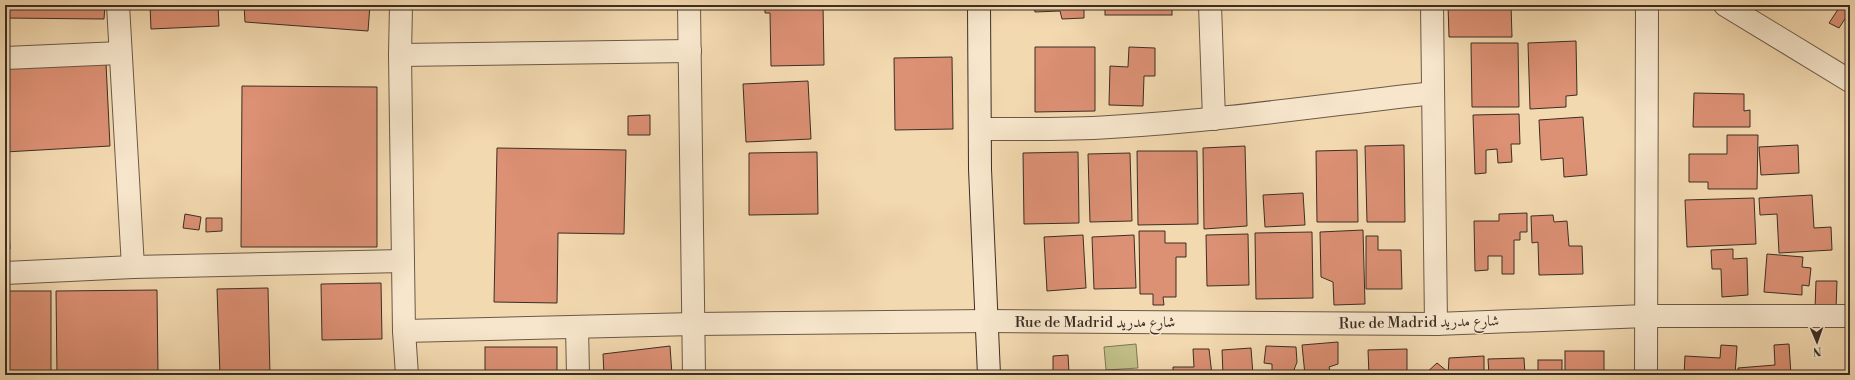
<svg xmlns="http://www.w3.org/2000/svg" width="1855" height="380" viewBox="0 0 1855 380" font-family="'Libre Bodoni',Amiri,serif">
  <rect width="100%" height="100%" fill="#f3d9b0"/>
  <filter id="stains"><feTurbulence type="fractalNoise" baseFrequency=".005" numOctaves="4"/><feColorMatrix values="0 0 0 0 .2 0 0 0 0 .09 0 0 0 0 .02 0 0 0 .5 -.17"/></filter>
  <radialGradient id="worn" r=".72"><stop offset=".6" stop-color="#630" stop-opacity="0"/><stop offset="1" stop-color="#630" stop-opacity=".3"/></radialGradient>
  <path fill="#c0be87" stroke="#7e7656" d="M1136,344L1138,368L1106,370L1104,347Z"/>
  <g fill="#dc9074" stroke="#3c2e24">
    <path d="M5,5H105L104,19L5,18Z"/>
    <path d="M150,5H218L219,26L151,29Z"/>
    <path d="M244,5H370L368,31L245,22Z"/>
    <path d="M765,5H823L824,65L771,66L770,13H765Z"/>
    <path d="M1034,5H1084V18L1062,19L1060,11L1035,12Z"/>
    <rect x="1105" y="5" width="67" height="10"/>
    <path d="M1448,5H1511L1512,37H1449Z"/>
    <path d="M1835,5H1850V11L1839,28L1829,23L1839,8Z"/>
    <path d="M1576,41L1577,95L1566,96V107L1530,109L1528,43Z"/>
    <path d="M1471,43H1518L1519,107H1472Z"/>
    <path d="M1035,47H1095V111L1035,112Z"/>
    <path d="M1129,47L1155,48V76H1144L1143,106L1109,105L1110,66L1128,67Z"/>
    <path d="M952,57L953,129L895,130L894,58Z"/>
    <path d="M106,63L110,146L5,152L10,249H5V68Z"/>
    <path d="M808,81L811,139L746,142L743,84Z"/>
    <path d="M242,86L377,87V247H241Z"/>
    <path d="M1694,93L1744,94V111L1750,110V127H1693Z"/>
    <path d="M1519,114L1520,144H1511L1512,162L1498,163L1497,149L1486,150V173L1475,174L1473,115Z"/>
    <path d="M650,115V135H628V116Z"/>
    <path d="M1583,117L1587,175L1564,177L1563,158L1541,160L1539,120Z"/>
    <path d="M1727,135H1758L1757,189H1708V182H1689V154H1727Z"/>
    <path d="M1404,145L1405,222H1367L1365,146Z"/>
    <path d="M1798,145L1799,173L1761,175L1759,147Z"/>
    <path d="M1245,146L1247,226L1204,229L1203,148Z"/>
    <path d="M497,148L626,150L624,234L558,233L557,303L494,302Z"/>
    <path d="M1357,150L1358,222H1317L1316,151Z"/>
    <path d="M1137,151H1197L1198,224L1138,225Z"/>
    <path d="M817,152L818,214L749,215V153Z"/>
    <path d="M1078,152L1079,223L1024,224L1023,153Z"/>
    <path d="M1130,153L1132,221L1090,222L1088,154Z"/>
    <path d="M1303,193L1305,225L1265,227L1263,195Z"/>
    <path d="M1812,195L1814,228L1831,227L1832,250L1779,253L1777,214L1760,215L1759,198Z"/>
    <path d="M1754,198L1756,244L1687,247L1685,200Z"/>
    <path d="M1527,213V232H1520V240H1514V274H1502V256H1488V270L1475,271L1474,221H1499V214Z"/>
    <path d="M185,214L201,217L199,230L183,228Z"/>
    <path d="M1553,215L1554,222L1567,221L1569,246H1582L1583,274L1539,275L1538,242L1532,243L1531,216Z"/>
    <path d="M206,218H222V231L206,232Z"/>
    <path d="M1363,230L1365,304L1334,305L1333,282L1321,277L1320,232Z"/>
    <path d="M1139,231H1165V243H1186V257H1176V297H1163L1164,305H1153V294H1140Z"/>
    <path d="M1312,232L1313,298L1256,299L1255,233Z"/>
    <path d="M1248,234L1249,285L1207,286L1206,235Z"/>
    <path d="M1083,235L1086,288L1047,291L1044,237Z"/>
    <path d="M1134,235L1136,288L1094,289L1092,237Z"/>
    <path d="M1366,236H1378V250H1401L1402,289H1366Z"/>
    <path d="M1733,249V259L1747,258L1748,295L1722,297L1721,269H1712L1711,250Z"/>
    <path d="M1767,254L1803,257L1802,267L1811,268L1809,286L1802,285V295L1764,292Z"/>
    <path d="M1816,281H1837L1836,309H1815Z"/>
    <path d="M381,283L382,339L322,340L321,284Z"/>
    <path d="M268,288L270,375H220L217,289Z"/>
    <path d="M157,290L158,375H57L56,291Z"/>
    <rect x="5" y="291" width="46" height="84"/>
    <path d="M1338,342V364L1329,367L1331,375H1305L1302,345Z"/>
    <path d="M1789,344L1791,375H1738V368L1775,365L1774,345Z"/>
    <path d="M1721,345L1737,346L1735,375H1684L1685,356L1720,358Z"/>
    <path d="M670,346L672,375H604L603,354Z"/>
    <path d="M1266,346L1296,347L1297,362L1292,375H1272V364L1264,363Z"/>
    <rect x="485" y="347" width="72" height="28"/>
    <path d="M1251,348L1253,375H1223L1222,350Z"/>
    <path d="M1193,349H1209L1212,375H1173V367H1194Z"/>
    <path d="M1407,349V375H1369L1368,350Z"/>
    <rect x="1565" y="351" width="39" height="24"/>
    <path d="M1068,355L1069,373H1076V375H1053V356Z"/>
    <path d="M1484,356V375H1448L1449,358Z"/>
    <path d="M1524,358L1525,375H1489L1488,359Z"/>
    <rect x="1538" y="360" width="24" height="15"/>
    <path d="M1437,363L1447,371L1445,375H1424Z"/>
    <rect x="1798" y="372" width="39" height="3"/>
    <path d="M1364,373V375H1331Z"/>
  </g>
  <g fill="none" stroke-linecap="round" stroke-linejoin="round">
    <defs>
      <g id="street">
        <path d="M118,5L133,267"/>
        <path d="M401,5L400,55L404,331L407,375"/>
        <path d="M689,5L694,375"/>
        <path d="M1210,5L1214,119"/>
        <path d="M1432,5L1436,324"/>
        <path d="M1725,5L1850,81"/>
        <path d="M400,55L690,51"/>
        <path d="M5,58L120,53"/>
        <path d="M980,129C1024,129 1067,130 1110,127C1218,121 1326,105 1433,93"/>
        <path d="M5,273L133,267L403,261"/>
        <path d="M577,327L578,375"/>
        <path d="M404,331L694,324L988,321L1436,324L1646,316H1850"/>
        <path d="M1646,375L1647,5"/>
      </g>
      <path id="secondary" d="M979,5L980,169L989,375"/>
    </defs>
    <use href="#street" stroke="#6a5947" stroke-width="24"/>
    <use href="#secondary" stroke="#3c2e24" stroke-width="24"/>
    <use href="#street" stroke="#f7e6cc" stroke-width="22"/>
    <use href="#secondary" stroke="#f7e6cc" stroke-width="22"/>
  </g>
  <g text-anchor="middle" stroke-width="3" stroke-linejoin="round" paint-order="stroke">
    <g font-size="15" fill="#3c2e24" stroke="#f7e6cc">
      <text x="1095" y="327">Rue de Madrid شارع مدريد</text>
      <text transform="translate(1419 322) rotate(-1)" y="5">Rue de Madrid شارع مدريد</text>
    </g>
  </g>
  <rect width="1855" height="380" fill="none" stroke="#f3d9b0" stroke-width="20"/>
  <rect x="6" y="6" width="1843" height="368" fill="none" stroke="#3c2e24" stroke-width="2"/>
  <rect x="10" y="10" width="1835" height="360" fill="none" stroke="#3c2e24"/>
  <g transform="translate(1817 342) rotate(178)" stroke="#f7e6cc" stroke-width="3" paint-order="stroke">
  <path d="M0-3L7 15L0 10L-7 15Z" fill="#3c2e24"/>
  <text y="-6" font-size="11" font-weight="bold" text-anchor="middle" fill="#3c2e24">N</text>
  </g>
  <rect width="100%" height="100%" filter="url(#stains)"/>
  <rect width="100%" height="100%" fill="url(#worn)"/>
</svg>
